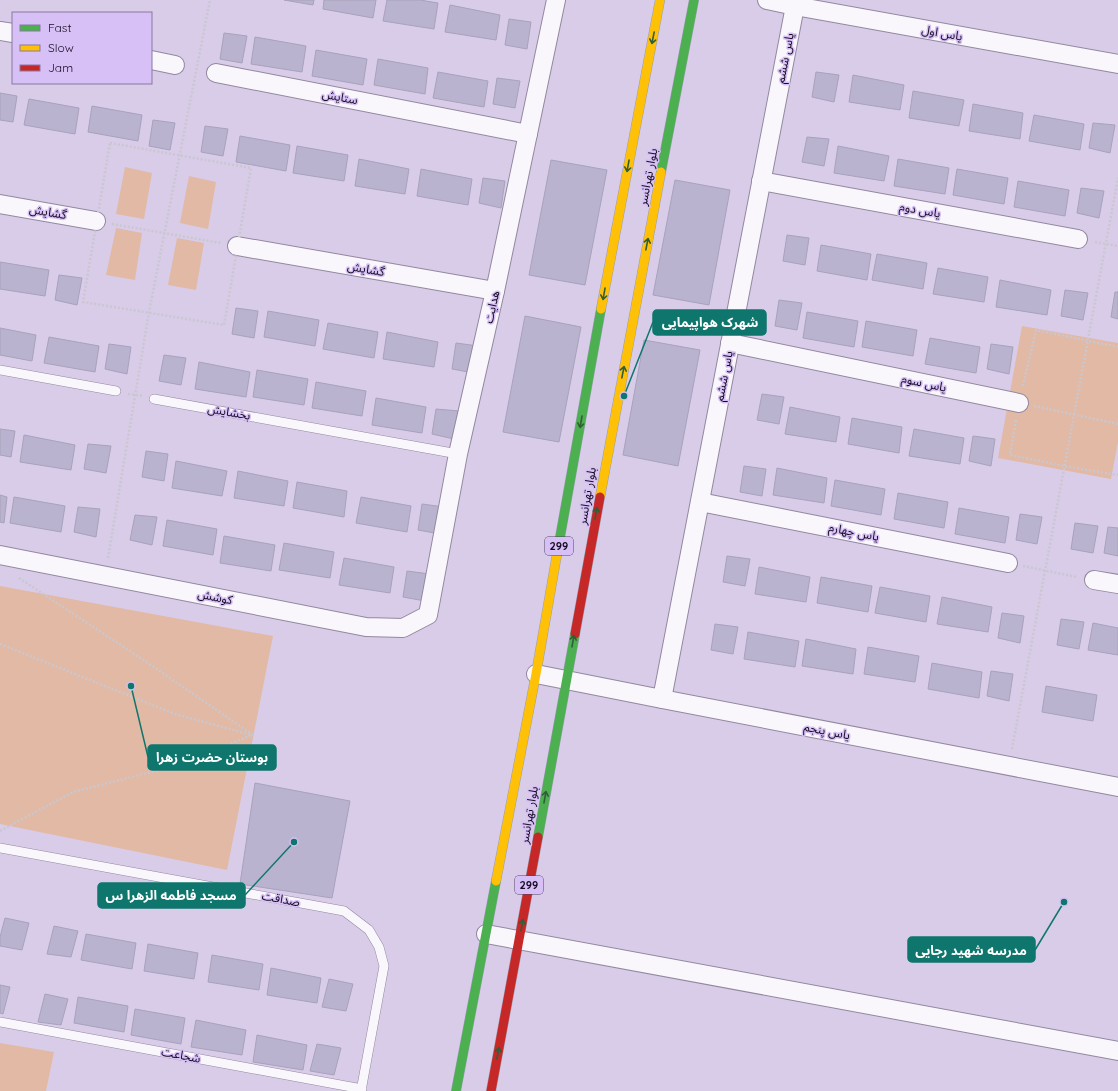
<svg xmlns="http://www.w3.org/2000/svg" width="1118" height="1091" viewBox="0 0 1118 1091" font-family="Quicksand,'Noto Sans Arabic',sans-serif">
  <rect width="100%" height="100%" fill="#d8cce9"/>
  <g fill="#e2b9a4">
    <path d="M125,167L152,173L144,219L116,214Z"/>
    <path d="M189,176L216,182L208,229L180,223Z"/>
    <path d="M116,228L142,233L135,280L106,275Z"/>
    <path d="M177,238L204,243L196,290L168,285Z"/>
    <path d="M1022,326L1118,343V442L1111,479L998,458Z"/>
    <path d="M0,586L273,636L227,870L0,824Z"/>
    <path d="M0,1043L54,1052L46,1091H0Z"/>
  </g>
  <g fill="#b9b3cf" stroke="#a8a2bc">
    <path d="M284,0H314L313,5Z"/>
    <path d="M324,0H376L373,18L323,9Z"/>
    <path d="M387,0H420L438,3L434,29L383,21Z"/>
    <path d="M450,5L500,15L496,40L445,32Z"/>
    <path d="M509,19L531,22L527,49L505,45Z"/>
    <path d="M224,33L247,36L242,63L220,59Z"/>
    <path d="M255,37L306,46L302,72L251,64Z"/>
    <path d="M316,50L367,59L363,85L312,76Z"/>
    <path d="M378,59L428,68L425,94L374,85Z"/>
    <path d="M438,72L488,81L484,107L433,98Z"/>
    <path d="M816,72L839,75L834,102L812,97Z"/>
    <path d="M853,75L904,85L900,110L849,102Z"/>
    <path d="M497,78L520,81L515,108L493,104Z"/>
    <path d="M913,91L964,100L959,126L909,118Z"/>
    <path d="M0,93L17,96L13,122L0,120Z"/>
    <path d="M29,99L79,108L75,134L24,125Z"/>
    <path d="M973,104L1023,113L1020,139L969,131Z"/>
    <path d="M92,106L142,115L138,141L88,132Z"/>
    <path d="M1034,115L1084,124L1080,150L1029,141Z"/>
    <path d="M153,120L175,123L170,150L149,146Z"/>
    <path d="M1093,123L1115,125L1110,153L1089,148Z"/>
    <path d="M205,126L228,129L223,156L201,152Z"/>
    <path d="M240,136L290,145L286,171L236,162Z"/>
    <path d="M807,137L829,139L824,166L802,162Z"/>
    <path d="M297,146L348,155L344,181L293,173Z"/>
    <path d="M838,146L889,156L884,181L834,173Z"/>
    <path d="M359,159L409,169L405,194L355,186Z"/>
    <path d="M898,159L949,168L945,194L894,186Z"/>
    <path d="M551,160L607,170L585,285L529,275Z"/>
    <path d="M421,169L472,179L468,205L417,196Z"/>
    <path d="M957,169L1008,178L1004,204L953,195Z"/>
    <path d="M483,178L505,181L501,208L479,203Z"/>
    <path d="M675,180L730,190L709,305L653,295Z"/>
    <path d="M1018,181L1069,190L1065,216L1014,207Z"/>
    <path d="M1081,188L1104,191L1099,218L1077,213Z"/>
    <path d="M787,235L809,238L805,265L783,261Z"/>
    <path d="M821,245L871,254L867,280L817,271Z"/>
    <path d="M877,254L927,263L923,289L872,280Z"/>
    <path d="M0,262L49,270L45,296L0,289Z"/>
    <path d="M938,268L988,277L984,302L933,294Z"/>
    <path d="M59,275L82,278L77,305L55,300Z"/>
    <path d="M1000,280L1051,290L1047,315L996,307Z"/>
    <path d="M1065,290L1088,293L1083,320L1061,316Z"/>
    <path d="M1115,292H1118V319L1111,317Z"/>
    <path d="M779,300L802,303L797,330L775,326Z"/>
    <path d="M236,308L258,311L254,338L232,334Z"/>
    <path d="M268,311L319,320L315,346L264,337Z"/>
    <path d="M807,312L858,321L854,347L803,338Z"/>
    <path d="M525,316L581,327L559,442L503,432Z"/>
    <path d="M866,321L917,330L913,356L862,347Z"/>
    <path d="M328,323L378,332L374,358L323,349Z"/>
    <path d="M0,328L36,335L32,361L0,355Z"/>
    <path d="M387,332L438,342L434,367L383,359Z"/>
    <path d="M49,337L99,346L95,372L44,363Z"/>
    <path d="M930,338L980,347L976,373L925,364Z"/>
    <path d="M644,340L700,350L678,466L623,455Z"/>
    <path d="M456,343L478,346L474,373L452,369Z"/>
    <path d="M109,344L131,347L127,374L105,369Z"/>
    <path d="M991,344L1013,347L1009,374L987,369Z"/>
    <path d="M164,355L186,358L181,385L159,381Z"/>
    <path d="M199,362L250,372L246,397L195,389Z"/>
    <path d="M257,370L308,379L304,405L253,397Z"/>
    <path d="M316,382L366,391L362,416L312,408Z"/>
    <path d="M762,394L784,397L779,424L757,420Z"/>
    <path d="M376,398L426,407L422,433L372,425Z"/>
    <path d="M790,407L840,417L836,442L785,434Z"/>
    <path d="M436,409L459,411L454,439L432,434Z"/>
    <path d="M852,418L902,427L899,453L848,444Z"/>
    <path d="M0,429L15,431L11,457L0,455Z"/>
    <path d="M914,429L964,438L960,464L909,456Z"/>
    <path d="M24,435L75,445L71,470L20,462Z"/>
    <path d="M973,436L995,439L991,466L969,461Z"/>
    <path d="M88,444L111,446L106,473L84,469Z"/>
    <path d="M146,451L168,454L164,481L142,477Z"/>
    <path d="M176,461L227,471L222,496L172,488Z"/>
    <path d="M744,466L766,469L762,496L740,492Z"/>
    <path d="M777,468L827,478L824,503L773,495Z"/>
    <path d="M238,471L288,481L284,506L234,498Z"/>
    <path d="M835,480L885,489L881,515L831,506Z"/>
    <path d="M297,482L347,491L344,517L293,508Z"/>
    <path d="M898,493L948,502L944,528L894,519Z"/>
    <path d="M0,495L7,497L4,523L0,522Z"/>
    <path d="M14,497L65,506L61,532L10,523Z"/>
    <path d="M361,497L411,506L407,532L356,523Z"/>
    <path d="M422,504L444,507L440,534L418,530Z"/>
    <path d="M78,507L100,509L96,537L74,532Z"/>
    <path d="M959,508L1009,517L1005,543L955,534Z"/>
    <path d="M1020,514L1042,517L1037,544L1016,540Z"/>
    <path d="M135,515L157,517L152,545L130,540Z"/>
    <path d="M167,520L217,529L213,555L163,546Z"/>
    <path d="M1075,523L1098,526L1093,553L1071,549Z"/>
    <path d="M1108,527L1118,528V556L1104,553Z"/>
    <path d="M224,536L275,545L271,571L220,563Z"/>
    <path d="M284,543L334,552L330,578L279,570Z"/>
    <path d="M727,556L750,559L745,586L723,582Z"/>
    <path d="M344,558L394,567L390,593L339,585Z"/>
    <path d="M759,567L810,577L806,602L755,594Z"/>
    <path d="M407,571L430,574L425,601L403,597Z"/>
    <path d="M821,577L872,586L868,612L817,603Z"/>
    <path d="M880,587L930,596L926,622L875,613Z"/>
    <path d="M942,597L992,607L988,632L937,624Z"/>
    <path d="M1002,613L1024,616L1020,643L998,638Z"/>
    <path d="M1061,619L1084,622L1079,649L1057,645Z"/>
    <path d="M1093,623L1118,628V655L1088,650Z"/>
    <path d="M715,624L738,627L733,654L711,650Z"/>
    <path d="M748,632L799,641L795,667L744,659Z"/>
    <path d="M806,639L856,649L853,674L802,666Z"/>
    <path d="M868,647L919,656L915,682L864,674Z"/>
    <path d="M932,663L982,672L979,698L928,689Z"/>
    <path d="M991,671L1013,674L1009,701L987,696Z"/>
    <path d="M1046,686L1097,695L1093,721L1042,712Z"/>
    <path d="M255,783L350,801L332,898L240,884Z"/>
    <path d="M5,918L29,923L22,950L0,946V937Z"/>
    <path d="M54,926L78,931L71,957L47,954Z"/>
    <path d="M86,934L136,943L132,969L81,960Z"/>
    <path d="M148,944L198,953L194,979L144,971Z"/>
    <path d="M212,955L263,964L259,990L208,982Z"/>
    <path d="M271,968L321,978L317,1003L267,995Z"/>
    <path d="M329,979L353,984L346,1011L322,1007Z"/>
    <path d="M0,985L10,987L3,1014L0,1013Z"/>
    <path d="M45,994L68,999L61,1025L38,1022Z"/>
    <path d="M78,997L128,1006L124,1032L74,1023Z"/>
    <path d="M135,1009L185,1018L181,1044L131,1035Z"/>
    <path d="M196,1020L246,1030L242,1055L191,1047Z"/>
    <path d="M257,1035L307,1045L303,1070L253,1062Z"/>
    <path d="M317,1044L341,1048L334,1075L310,1071Z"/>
  </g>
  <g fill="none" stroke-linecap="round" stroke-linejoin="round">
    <defs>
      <g id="lane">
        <path d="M0,370L116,391"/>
        <path d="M154,399L458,454"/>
        <path d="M0,848L344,911L369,930L379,947L384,966L361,1091"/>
        <path d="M0,1022L362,1089"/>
      </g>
      <g id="street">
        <path d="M767,0L795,6L1118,64"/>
        <path d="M0,31L13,33"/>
        <path d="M151,60L175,65"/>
        <path d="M216,73L528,134"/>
        <path d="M761,181L1078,239"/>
        <path d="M0,204L96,221"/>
        <path d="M237,246L495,291"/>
        <path d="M730,343L1019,403"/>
        <path d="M700,502L1008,563"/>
        <path d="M0,555L366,627L403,628L428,615L458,454L495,291L556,0"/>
        <path d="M1094,580L1118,584"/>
        <path d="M536,674L662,699L1118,787"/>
        <path d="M662,699L795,6"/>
        <path d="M486,934L1118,1051"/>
      </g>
      <g id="fast">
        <path d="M661,172L694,0"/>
        <path d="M557,554L601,309"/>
        <path d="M538,837L575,634"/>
        <path d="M456,1091L496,881"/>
      </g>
      <g id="slow">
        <path d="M601,309L660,0"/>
        <path d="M600,497L661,172"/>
        <path d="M496,881L536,674L557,554"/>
      </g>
      <g id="jam">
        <path d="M575,634L600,497"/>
        <path d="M491,1091L538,837"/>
      </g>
    </defs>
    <use href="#lane" stroke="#9388a0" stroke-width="10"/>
    <use href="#street" stroke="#9388a0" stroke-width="20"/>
    <use href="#fast" stroke="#9b9db2" stroke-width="10"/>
    <use href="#slow" stroke="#9b9db2" stroke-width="10"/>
    <use href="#jam" stroke="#9b9db2" stroke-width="10"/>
    <g stroke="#cac7cf" stroke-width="2.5" stroke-dasharray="2 2" stroke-linecap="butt">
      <path d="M110,143L251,168L224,325L83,302Z"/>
      <path d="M112,224L221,243"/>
      <path d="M1095,242L1118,246"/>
      <path d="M1023,386L1036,330L1118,347"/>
      <path d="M128,394L143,396"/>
      <path d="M1034,406L1118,424"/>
      <path d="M1016,420L1010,455L1064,466L1118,475"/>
      <path d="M108,558L149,312L210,0"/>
      <path d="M1023,566L1077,577"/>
      <path d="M19,578L151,665L253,735"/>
      <path d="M0,644L175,714L251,735"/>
      <path d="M1012,749L1118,178"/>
      <path d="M0,831L73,792L175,766L252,735"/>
    </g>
    <use href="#lane" stroke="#f9f7fc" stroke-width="9"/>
    <use href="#street" stroke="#f9f7fc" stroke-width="18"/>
    <use href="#fast" stroke="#4caf50" stroke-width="9"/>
    <use href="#slow" stroke="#ffc107" stroke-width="9"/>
    <use href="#jam" stroke="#c62828" stroke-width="9"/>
  </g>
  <defs><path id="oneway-shaft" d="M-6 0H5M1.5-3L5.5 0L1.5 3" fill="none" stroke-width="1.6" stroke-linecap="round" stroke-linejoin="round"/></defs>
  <g stroke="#315d39">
    <use href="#oneway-shaft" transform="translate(653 38) rotate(101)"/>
    <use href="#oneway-shaft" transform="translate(628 166) rotate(100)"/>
    <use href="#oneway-shaft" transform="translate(647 244) rotate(-79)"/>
    <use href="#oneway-shaft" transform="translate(604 294) rotate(100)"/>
    <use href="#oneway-shaft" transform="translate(623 372) rotate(-79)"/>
    <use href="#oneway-shaft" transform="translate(581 422) rotate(100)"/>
    <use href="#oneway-shaft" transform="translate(596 513) rotate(-80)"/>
    <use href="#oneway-shaft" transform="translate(573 641) rotate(-80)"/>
    <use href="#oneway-shaft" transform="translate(545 797) rotate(-80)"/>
    <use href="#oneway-shaft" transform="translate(522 925) rotate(-80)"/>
    <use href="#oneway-shaft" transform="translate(498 1053) rotate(-79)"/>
  </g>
  <g text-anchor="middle" stroke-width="3" stroke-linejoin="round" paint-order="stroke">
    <g fill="#d6c0f5" stroke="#504161" stroke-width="1">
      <rect x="545" y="537" width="28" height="18" rx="3"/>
      <rect x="515" y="876" width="28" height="18" rx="3"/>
    </g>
    <g font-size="11" font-weight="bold" fill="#160b22">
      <text x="559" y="550">299</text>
      <text x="529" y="889">299</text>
    </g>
    <g font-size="12" fill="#160b22" stroke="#d6c0f5">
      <text transform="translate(942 33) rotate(10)" y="4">یاس اول</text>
      <text transform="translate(785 58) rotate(-79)" y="4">یاس ششم</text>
      <text transform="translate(340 97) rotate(11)" y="4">ستایش</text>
      <text transform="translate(648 177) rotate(-79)" y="4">بلوار تهرانسر</text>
      <text transform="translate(920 210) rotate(10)" y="4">یاس دوم</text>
      <text transform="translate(48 212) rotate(10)" y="4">گشایش</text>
      <text transform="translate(366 269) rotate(10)" y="4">گشایش</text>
      <text transform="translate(492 307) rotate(-77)" y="4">هدایت</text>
      <text transform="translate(724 376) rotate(-79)" y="4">یاس ششم</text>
      <text transform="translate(924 383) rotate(12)" y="4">یاس سوم</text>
      <text transform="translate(229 412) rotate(10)" y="4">بخشایش</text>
      <text transform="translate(587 496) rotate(-80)" y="4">بلوار تهرانسر</text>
      <text transform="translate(854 532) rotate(11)" y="4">یاس چهارم</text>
      <text transform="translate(215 597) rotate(11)" y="4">کوشش</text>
      <text transform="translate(827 731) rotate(11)" y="4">یاس پنجم</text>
      <text transform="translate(529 815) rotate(-80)" y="4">بلوار تهرانسر</text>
      <text transform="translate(281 899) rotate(10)" y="4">صداقت</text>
      <text transform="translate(181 1055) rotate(11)" y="4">شجاعت</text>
    </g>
  </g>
  <path fill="none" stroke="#0f766e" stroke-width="1.5" d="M624 396L653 322M131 686L148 757M294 842L245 895M1064 902L1035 950"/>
  <g fill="#0f766e" stroke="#d6c0f5" stroke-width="1.5">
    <circle cx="624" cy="396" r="4"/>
    <circle cx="131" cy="686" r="4"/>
    <circle cx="294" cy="842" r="4"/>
    <circle cx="1064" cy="902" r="4"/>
  </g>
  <g fill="#0f766e" stroke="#0f766e" stroke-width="1.5">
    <rect x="653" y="310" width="113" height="25" rx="4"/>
    <rect x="148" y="745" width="128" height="25" rx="4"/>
    <rect x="98" y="883" width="147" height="25" rx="4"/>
    <rect x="908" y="937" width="127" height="25" rx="4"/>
  </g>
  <g font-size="13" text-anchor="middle" font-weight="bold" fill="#fff">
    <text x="710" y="327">شهرک هواپیمایی</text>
    <text x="212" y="762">بوستان حضرت زهرا</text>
    <text x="171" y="900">مسجد فاطمه الزهرا س</text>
    <text x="971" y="955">مدرسه شهید رجایی</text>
  </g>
  <rect x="12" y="12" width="140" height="72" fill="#d6c0f5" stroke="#8978a1"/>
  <rect x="20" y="25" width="20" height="6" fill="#4caf50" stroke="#8978a1"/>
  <text x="48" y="32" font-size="12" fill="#160b22">Fast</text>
  <rect x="20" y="45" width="20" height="6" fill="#ffc107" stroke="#8978a1"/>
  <text x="48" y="52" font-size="12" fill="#160b22">Slow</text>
  <rect x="20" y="65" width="20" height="6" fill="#c62828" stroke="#8978a1"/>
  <text x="48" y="72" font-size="12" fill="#160b22">Jam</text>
</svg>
